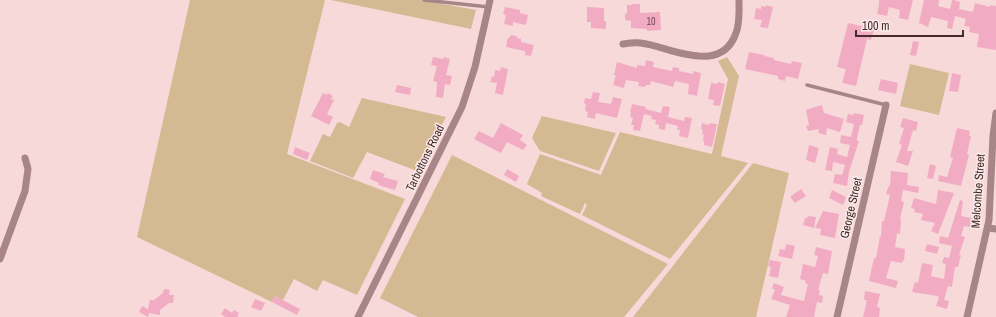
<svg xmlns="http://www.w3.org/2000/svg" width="996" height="317" viewBox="0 0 996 317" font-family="'Archivo Narrow',sans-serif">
  <rect width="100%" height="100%" fill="#f8d9d9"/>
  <g fill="#d4b992">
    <path d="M190,0H325L287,154L405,199L357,295L323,280L317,291L294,279L283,300L275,296L272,302L137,237Z"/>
    <path d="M331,0H420L476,10L471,29Z"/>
    <path d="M727,57L739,76L721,156L748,163L670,259L582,215L587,205L585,203L580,214L541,196L542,193L527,184L540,154L601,175L620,132L712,154L728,79L718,61Z"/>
    <path d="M910,64L949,73L939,115L900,106Z"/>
    <path d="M362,98L446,117L417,171L367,152L353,178L310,161L323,134L330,137L337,123L340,122L349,127Z"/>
    <path d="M542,116L616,133L599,171L540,151L532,138Z"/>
    <path d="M452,155L668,264L624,317H418L380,298Z"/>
    <path d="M753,163L789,173L756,317H633Z"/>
  </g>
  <g fill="#f1acc4">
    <path d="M879,0H913L908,20L899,18L900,10L889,7L887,16L877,14L879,4Z"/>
    <path d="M924,0H939L938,6L950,9L952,0H954L960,2L959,9L973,12L975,3L990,7V5L996,6V50L977,47L979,34L969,32L970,27L964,26L966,19L955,16L952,29L947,28L948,21L931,17L928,27L919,23Z"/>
    <path d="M632,4H640V13L660,12L661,30L647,31V29L631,28V21L625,20V13L627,14V5H632Z"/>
    <path d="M766,5L773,7L768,28L760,27L762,20L754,19L756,8L761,9V6L766,7Z"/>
    <path d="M505,7L520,10V13L528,15L526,25L513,22V26L504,24L506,15L503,14Z"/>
    <path d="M587,7L604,8V21H606V29L591,28V22H587Z"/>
    <path d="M848,23L874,29L871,40L867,39L856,86L842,83L846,69L837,67Z"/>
    <path d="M511,35L517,36V38L521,39V42L534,45L531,56L525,55V51L506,47L507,40Z"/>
    <path d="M913,41L919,42L916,56L910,55Z"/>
    <path d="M749,52L764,55V56L774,58V60L791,64L792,61L802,63L798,79L786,76L785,81L778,79V76L745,69Z"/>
    <path d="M433,57L443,59L444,57L450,59L446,75L452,76L450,85L445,84L443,98L436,97L437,82L433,81L437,66L431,65Z"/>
    <path d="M646,60L654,62L653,67L672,71L673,67L679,68V71L693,74V71L701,73L697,96L688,94L689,84L675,81L673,87L651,81L650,85H646L645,87L638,86L639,82L626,80L624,88L613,85L616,75H614L617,62L637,68V65L645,66Z"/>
    <path d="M501,67L508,69L503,95L495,93L497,83L490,82L492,76L494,77L495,70L500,71Z"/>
    <path d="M952,73L961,75L958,92L949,91Z"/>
    <path d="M881,79L898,83L896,94L878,90Z"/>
    <path d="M718,82L725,84L720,106L713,105L714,100L708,99L711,83L717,84Z"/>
    <path d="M397,85L411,88L410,95L395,92Z"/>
    <path d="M593,92L600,93L598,102L611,104L613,97L622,99L617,118L596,113L595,119L587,117L588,112L585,111L586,104L584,103L585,98L591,99Z"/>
    <path d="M323,93L327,95L328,93L333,96L331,99L334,100L327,114L333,117L329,125L311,116Z"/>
    <path d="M632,104L646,107L645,109L661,113L663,106L670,107L668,117L684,121L685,117L692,118L688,138L679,136L680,130H677L678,126L666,123L665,130L659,129V125L655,124L656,120L651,119L652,116L644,114L640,131L633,130L634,125H631L633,118L630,117L631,112H630Z"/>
    <path d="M822,105L824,113L844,119L840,132L827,128L826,135L818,133L819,129L808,131L806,126L809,125L806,110Z"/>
    <path d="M854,113L864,115L862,125H860L857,138V141H859L849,172L847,186L833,183L835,174L842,175L845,165L833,162L832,171L825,170L830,147L838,149L837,154L847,157L850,145L840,143L841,135L851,137L854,124L846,122L848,114L853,115Z"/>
    <path d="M903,118L918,122L916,131L913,130L907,151H913L908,166L896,162L902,145L899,144L904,128L900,127Z"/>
    <path d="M501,123L523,135L520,140L527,145L523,150L507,142L501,153L474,139L479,131L493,138Z"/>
    <path d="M702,123L709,125V123L717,124L712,147L704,145V141L703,140L704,135L702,134L703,130L701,129Z"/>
    <path d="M957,128L970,131L969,136H971L967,154L969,155L961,186L938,181L939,175L947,177L953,158L950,157Z"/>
    <path d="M809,145L819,148L815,163L806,160Z"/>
    <path d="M295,147L310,153L307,160L293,154Z"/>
    <path d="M930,164L936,166L933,179L927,178Z"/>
    <path d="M507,169L519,176L516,182L504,175Z"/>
    <path d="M373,170L385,174L383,177L398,181L395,190L378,185L379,183L370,179Z"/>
    <path d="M891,171L908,173L907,185L919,187L918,193L903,190L901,201L904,202L900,219H901L900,234L897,233L895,247L905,249L904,261L903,260L902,263L891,261L886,278L898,281L896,288L869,281L874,258H876L880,236L881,237L882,221H884L890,195L886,194L889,185L890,186Z"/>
    <path d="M801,189L806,196L795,203L790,197Z"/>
    <path d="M832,190L846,197L843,205L829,198Z"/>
    <path d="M938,190L954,193L938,234L931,231L935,223L921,220L923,214L914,212L915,209L911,208L914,198L936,204Z"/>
    <path d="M960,200L963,201L961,216L976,219L974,228L964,226L961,236L965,237L959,255H961L958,267H955L952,287L948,286L944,300L949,301L947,309L936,306L939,297L937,296L912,292L915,282L918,283L922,263L933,265L931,276L944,279L946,264L942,263L944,257L949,258L952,246L939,243L940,236L948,238Z"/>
    <path d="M823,211L839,214L835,238L820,235L821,229L815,228Z"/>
    <path d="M808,216L816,217L814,228L803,225L805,218H807Z"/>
    <path d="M786,244L795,246L792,259L778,256L780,249L785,250Z"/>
    <path d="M927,244L939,247L937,254L925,251Z"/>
    <path d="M816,247L832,251L828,274L823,273L818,290H820L819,295L823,296L822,303L817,302L814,317H786L790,305L771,299L775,290L772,288L774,283L784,287L781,295L804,301L808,284L805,283L806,281L800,279L803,264L815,267L818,256L814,255Z"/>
    <path d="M770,260L781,262L778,278L769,276L771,267L768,266Z"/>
    <path d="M164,289L170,290L169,295H174L173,303H169L160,310V315L149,313L148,317L139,312L142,306L148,309L150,300H154L163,293Z"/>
    <path d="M865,291L880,294L877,307L880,308L879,317H863L867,300H864Z"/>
    <path d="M275,296L300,309L297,315L272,302Z"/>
    <path d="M255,299L265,303L261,311L251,307Z"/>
    <path d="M225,308L232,313L234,310L239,313L237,316L239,317H225L221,314Z"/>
  </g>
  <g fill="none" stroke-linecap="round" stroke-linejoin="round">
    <g stroke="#a88586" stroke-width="3.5">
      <path d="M424,0L489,7"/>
      <path d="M807,85L886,105"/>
    </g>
    <g stroke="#a88586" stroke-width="7">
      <path d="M623,44C629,43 635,42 641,43C671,47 721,76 736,33C740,23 739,11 739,0"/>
      <path d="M988,228L996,229"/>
      <path d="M0,259L25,191L28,169L25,158"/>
      <path d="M358,317L462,107L475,67L490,0"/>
      <path d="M837,317L886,105"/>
      <path d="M967,317L989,220L993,136L996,113"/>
    </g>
  </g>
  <g text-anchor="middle" stroke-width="3" stroke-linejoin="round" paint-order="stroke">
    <g font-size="10" fill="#724a51">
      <text x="651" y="25">10</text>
    </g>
    <g font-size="12" fill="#472a2b" stroke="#faeaea">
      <text transform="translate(425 158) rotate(-64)" y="4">Tarbottons Road</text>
      <text transform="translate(978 191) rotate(-86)" y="4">Melcombe Street</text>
      <text transform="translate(851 208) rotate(-77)" y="4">George Street</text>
    </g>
  </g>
  <path d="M856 30v6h107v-6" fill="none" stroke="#472a2b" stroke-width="2"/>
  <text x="862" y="30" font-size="12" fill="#472a2b" stroke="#faeaea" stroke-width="3" paint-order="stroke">100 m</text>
</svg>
